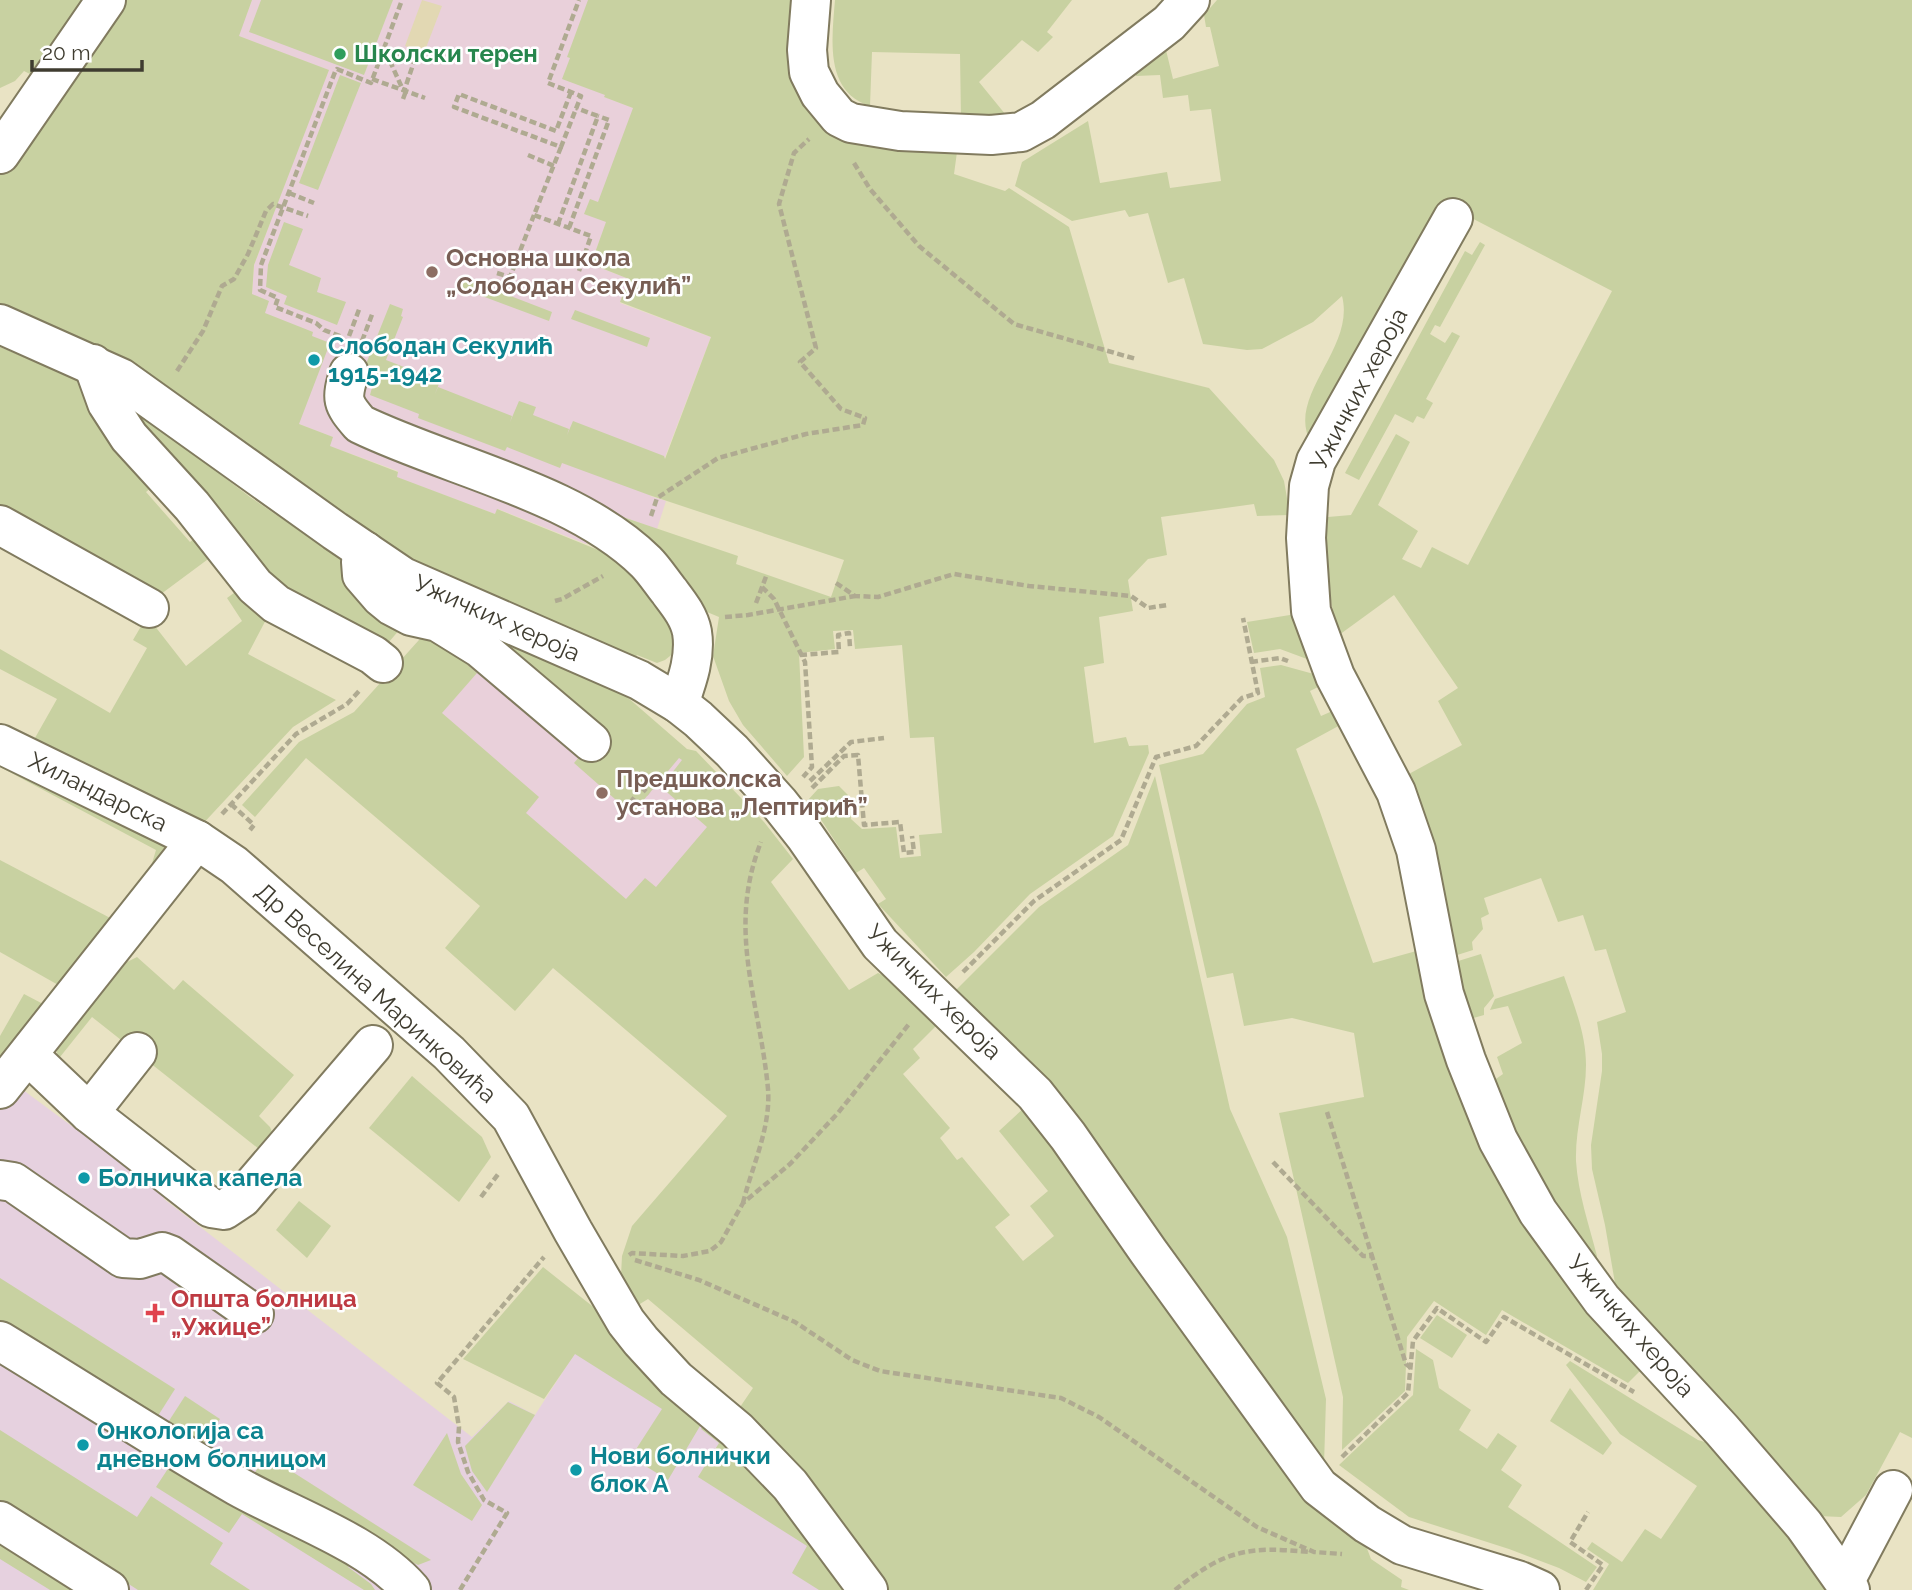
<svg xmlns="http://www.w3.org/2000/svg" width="1912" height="1590" viewBox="0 0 1912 1590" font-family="Raleway,sans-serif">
  <rect width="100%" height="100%" fill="#e9e3c4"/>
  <g fill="#e9d0da">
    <path d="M252,0H597L605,97L633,108L612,207L591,264L629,279L620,303L711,337L650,496L666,501L657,529L614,514L608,516L586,544L498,509L495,514L396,477L398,471L329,446L332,437L299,424L252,295L254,265L328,70L238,36Z"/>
    <path d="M428,630L619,690L760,826L643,964L380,684Z"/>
  </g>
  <path fill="#e6d1df" d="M19,1087L165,1195L164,1199L472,1437L509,1401L535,1415L582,1342L703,1421L849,1590H0V1110Z"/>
  <g fill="#c8d1a1">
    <path d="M0,0H82L30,74L24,71L15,81L0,88Z"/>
    <path d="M122,0H252L239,36L329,70L254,265L252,294L269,301L265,313L313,332L312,336L330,343L299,424L333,437L330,446L398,472L397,477L495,514L497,509L623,560L673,624L675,652L665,660L657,663L637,655L635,658L437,574L405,556L141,370L0,306V173Z"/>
    <path d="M261,0H393L364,75L249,32Z"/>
    <path d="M588,0H792L790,65L812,114L957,152L954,174L1005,191L1009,188L1069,227L1109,363L1209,388L1274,460L1284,481L1290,515L1257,516L1254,504L1161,517L1167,555L1148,559L1128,580L1133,611L1099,617L1104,663L1084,667L1094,743L1126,737L1129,746L1148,745L1149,753L1113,836L1030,894L974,952L946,977L878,904L886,899L864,868L856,873L808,800L818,789L839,786L848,795L851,819L862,829L896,827L900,858L921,856L919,835L942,833L934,737L910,738L902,645L855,649L853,630L833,631L835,649L799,653L804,757L787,776L743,725L729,701L713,656L719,617L695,607L614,514L738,556L736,564L831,597L844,560L649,495L562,463L560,468L507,447L505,451L418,418L419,414L370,395L373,384L360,379L390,304L403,309L401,316L403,317L386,360L440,381L435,394L438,387L512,416L510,422L519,401L536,407L533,415L569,429L567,435L573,421L664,456L665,459L711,337L620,302L629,279L591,264L606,222L584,214L590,199L598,202L633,108L604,97L605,95L562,79L570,58L567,57Z"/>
    <path d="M835,0H1072L1047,32L1053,37L1038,52L1022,40L979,82L1010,120L961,119L960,54L872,52L870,106C824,92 832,38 835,0Z"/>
    <path d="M1217,0H1912V1438L1900,1432L1866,1495L1841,1517L1818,1516L1616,1289L1605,1225L1592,1169L1591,1145L1602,1071V1054L1597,1022L1626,1012L1606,949L1595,951L1583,915L1558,922L1541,878L1484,898L1489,914L1481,918L1483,929L1472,942L1473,950L1454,956L1407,775L1462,745L1438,701L1458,688L1394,595L1339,635C1328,598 1324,556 1328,517L1351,515L1396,434L1410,442L1378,505L1418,531L1402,559L1421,568L1432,547L1468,565L1612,291L1460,212L1311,443C1285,396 1356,349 1342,296L1313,322L1262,349L1247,350L1203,344L1184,278L1168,283L1148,213L1129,217L1125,210L1072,221L1015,186L1022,162L1088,121L1100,183L1167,172L1170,188L1221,181L1211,109L1190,111L1188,95L1163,98L1160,75L1136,76L1135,70L1165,46L1173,79L1219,66L1210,27H1206L1204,15Z"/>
    <path d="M340,75L361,83L318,190L299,183Z"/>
    <path d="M284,222L303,229L289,265L321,278L317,292L346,302L337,325L284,304L287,296L266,287L268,265Z"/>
    <path d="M1480,242L1485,245L1440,327L1435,325L1430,334L1445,343L1452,332L1460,336L1426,399L1433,403L1424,419L1417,416L1413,423L1395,414L1359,480L1345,473L1465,251L1472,255Z"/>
    <path d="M461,277L552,312L549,321L458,287Z"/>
    <path d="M575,310L650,338L647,347L571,319Z"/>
    <path d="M0,347L88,384L160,480L146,492L190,542L204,530L219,551L157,597L0,506Z"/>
    <path d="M112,395L161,429L250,497L346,562L407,621L382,650L288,602Z"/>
    <path d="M245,585L269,614L248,654L336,700L293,727L199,828L31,745L57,699L0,669V649L110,713L147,648L133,640L147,616L186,666L242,621L227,598Z"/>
    <path d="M1296,614L1315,662L1280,649L1254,653L1247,622Z"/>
    <path d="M428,630L477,673L442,713L539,797L526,813L626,899L645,878L656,887L707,827L661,787L682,760L679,758L632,814L574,763L586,749L488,632L619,690L687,749L696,751L764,822L793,859L771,882L849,990L878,973L887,977L936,1026L913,1049L920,1058L903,1074L950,1128L940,1138L957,1160L962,1157L1010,1215L995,1227L1023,1261L1054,1236L1030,1206L1048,1191L999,1131L1026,1106L1363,1538L1371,1559L1402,1580L1401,1587L1409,1590H887L738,1410L753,1388L648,1299L635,1307L621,1276L622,1256L632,1226L727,1116L553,968L515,1011L445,948L480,906L306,758L255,817L242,805L299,742L354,712Z"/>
    <path d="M1281,665L1321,676L1324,684L1310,691L1321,716L1337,709L1344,723L1296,749L1319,809L1373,963L1420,950L1430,999L1644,1367L1628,1383L1502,1310L1486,1335L1434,1301L1407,1337L1405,1391L1342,1450L1343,1397L1279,1113L1364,1097L1354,1033L1292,1018L1244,1026L1233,973L1207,978L1159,765L1203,754L1247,704L1265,697L1260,668Z"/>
    <path d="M0,759L166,840L168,848L150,870L156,850L0,767Z"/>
    <path d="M1155,776L1230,1109L1287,1237L1326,1399L1324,1465L953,993L1039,907L1128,845Z"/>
    <path d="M0,860L114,920L60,986L0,952Z"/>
    <path d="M1481,954L1494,996L1484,1008V1015L1470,1019L1455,962Z"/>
    <path d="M137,957L174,990L183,980L294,1075L259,1116L270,1127L274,1137L259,1149L92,1017L56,1062L57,1049L127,962Z"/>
    <path d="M1564,976C1574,1005 1586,1034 1586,1065C1586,1097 1575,1128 1576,1161C1578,1193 1589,1225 1597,1256L1596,1262L1552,1203L1514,1133L1493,1081L1503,1074L1497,1057L1522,1043L1508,1006L1490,1010L1495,999Z"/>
    <path d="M24,994L45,1005L0,1063V1036Z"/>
    <path d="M412,1076L482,1137L491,1157L459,1202L369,1128Z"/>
    <path d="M299,1201L331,1226L307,1258L276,1230Z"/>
    <path d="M543,1267L601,1313L703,1421L668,1480L631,1457L662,1409L575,1354L544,1399L463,1359Z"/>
    <path d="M0,1278L175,1389L156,1419L0,1321Z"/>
    <path d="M1437,1315L1467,1335L1452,1358L1420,1338Z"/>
    <path d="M1416,1349L1433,1360L1439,1388L1471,1410L1459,1430L1487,1449L1498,1433L1517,1446L1501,1470L1522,1485L1508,1507L1597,1567L1586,1582L1559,1568L1509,1549L1409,1517L1339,1465L1413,1395Z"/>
    <path d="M1570,1361L1698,1440L1715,1445L1793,1536L1827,1590H1593L1609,1564L1587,1549L1592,1542L1622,1562L1645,1529L1661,1539L1697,1486L1620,1434L1566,1365Z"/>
    <path d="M1570,1388L1612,1443L1603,1455L1550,1421Z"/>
    <path d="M185,1396L220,1419L200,1450L165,1427Z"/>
    <path d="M508,1402L535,1415L487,1492L472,1471L465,1446Z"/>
    <path d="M705,1422L769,1485L849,1590H819L792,1573L807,1546L698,1477L719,1443L701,1429Z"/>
    <path d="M0,1430L137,1517L151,1496L223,1543L210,1564L250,1590H138L0,1501Z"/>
    <path d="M447,1433L461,1474L482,1505L472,1521L413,1485Z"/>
    <path d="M266,1455L431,1560L418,1565L249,1482Z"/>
    <path d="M173,1461L353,1559L348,1567L371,1584L375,1590H364L242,1514L229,1533L156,1487Z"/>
    <path d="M0,1538L77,1590H50L0,1559Z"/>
  </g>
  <path fill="#e2d8b3" d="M422,0L442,6L424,53L405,46Z"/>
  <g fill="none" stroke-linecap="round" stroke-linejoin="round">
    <defs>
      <g id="minor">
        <path d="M811,0L807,50L809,72L820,94L839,117L851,123L900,131L991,135L1021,132L1043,120L1169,23L1190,0"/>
        <path d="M0,154L106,0"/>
        <path d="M1453,218L1316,461L1309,486L1306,538L1311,611L1335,676L1396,792L1416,850L1444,994L1466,1060L1498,1140L1538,1212L1602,1300L1722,1430L1804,1525L1850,1590"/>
        <path d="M0,324L121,378L335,531L403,577L639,680L679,704L698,719L732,751L779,803L805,836L880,944L1035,1094L1068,1136L1148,1251L1319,1487L1367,1524L1402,1545L1520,1581L1540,1590"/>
        <path d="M93,364L107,403L129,437L192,506L255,586L276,604L373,655L383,663"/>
        <path d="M349,373C341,400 342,403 360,424C449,467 575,492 646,562C654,570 661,581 669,591C678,603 689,616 692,632C696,657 687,681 679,704"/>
        <path d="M0,525L149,608"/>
        <path d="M365,551L361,562L362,575L381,597L392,606L411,616L438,622L480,648L591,742"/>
        <path d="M0,744L197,840L234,865L449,1053L511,1117L573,1231L626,1322L641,1341L676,1379L737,1430L790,1485L868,1590"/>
        <path d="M28,1055L89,1113L211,1208L224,1210L242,1198L373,1045"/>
        <path d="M0,1089L197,840"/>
        <path d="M89,1113L137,1052"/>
        <path d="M0,1180L13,1182L123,1258L140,1259L162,1252L170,1255L254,1314"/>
        <path d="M0,1341C79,1389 157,1440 237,1486C292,1517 369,1542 411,1590"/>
        <path d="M0,1521L109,1590"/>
        <path d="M1845,1581L1893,1490"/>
      </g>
    </defs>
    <use href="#minor" stroke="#817b5f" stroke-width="42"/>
    <g stroke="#afaa91" stroke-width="4.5" stroke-dasharray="7 3.5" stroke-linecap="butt">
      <path d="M384,48L415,59L404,91"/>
      <path d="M381,56L389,59L403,90"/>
      <path d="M372,79L425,98"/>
      <path d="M571,92L556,131L459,94L454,107L561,147L581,96L548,83L579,0"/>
      <path d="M403,99L406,91"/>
      <path d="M561,147L534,215L591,236L579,271"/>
      <path d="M528,155L554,166"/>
      <path d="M854,163L870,189L919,246L1014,324L1136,359"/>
      <path d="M289,193L314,203"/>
      <path d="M558,224L598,116L576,108"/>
      <path d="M569,228L609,120L598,116"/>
      <path d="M501,262L514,266"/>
      <path d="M497,273L510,277L534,215"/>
      <path d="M340,336L324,330L316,323L275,307L278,298L260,290L261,265L335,72L337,69L371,83L402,0"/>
      <path d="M349,336L360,307"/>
      <path d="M362,341L373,312"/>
      <path d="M177,371L203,331L222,286L234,279L248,254L266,211L273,204L308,216"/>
      <path d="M651,516L657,498L718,458L806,434L863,425L865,418L841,409L800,362L816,348L779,204L794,153L809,139"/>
      <path d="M836,583L855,596L878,597L954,574L1029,586L1131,596L1148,608L1168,605"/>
      <path d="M762,587L774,599L805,662L812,767L803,777"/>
      <path d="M555,601L562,599L603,576"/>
      <path d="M756,603L767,574"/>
      <path d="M725,617L748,615L855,596"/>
      <path d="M800,655L839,652L838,635L849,633L850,647"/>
      <path d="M1251,662L1280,658L1288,661"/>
      <path d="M810,781L851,742L884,738"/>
      <path d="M641,787L649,794"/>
      <path d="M812,788L844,756L858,755L864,825L900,822L904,853L914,852L912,836"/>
      <path d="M631,798L640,805"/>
      <path d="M231,804L254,825L250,830"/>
      <path d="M222,814L296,734L347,704L360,690"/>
      <path d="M963,972L1034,901L1121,840L1156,757L1196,746L1242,698L1258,693L1243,618"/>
      <path d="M1327,1112L1372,1256"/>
      <path d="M1273,1162L1363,1256H1372L1406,1364L1411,1368"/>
      <path d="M481,1197L499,1173"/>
      <path d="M743,1203C752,1166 771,1128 768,1089C760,1001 726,931 761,842"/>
      <path d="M629,1255L632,1253L683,1256L710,1251L721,1242L743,1203L790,1164L838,1113L909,1024"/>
      <path d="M635,1260L699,1280L795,1322L852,1360L880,1371L1061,1398L1099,1417L1257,1527L1314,1552L1342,1554"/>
      <path d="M1342,1457L1408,1393L1413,1341L1437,1308L1486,1342L1504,1317L1634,1392"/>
      <path d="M460,1590L507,1513L484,1500L468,1472L458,1442L459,1427L454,1397L437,1383L544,1257"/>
      <path d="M1175,1590C1225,1550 1247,1546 1310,1552"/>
      <path d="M1586,1590L1603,1565L1570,1542L1588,1512"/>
    </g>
    <use href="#minor" stroke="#fff" stroke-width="38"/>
  </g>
  <circle fill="#2e9e5b" stroke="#fff" stroke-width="2.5" cx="340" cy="54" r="7"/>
  <g fill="#8d6e63" stroke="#fff" stroke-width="2.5">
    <circle cx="432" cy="272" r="7"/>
    <circle cx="602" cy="793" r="7"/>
  </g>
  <g fill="#0f9aa8" stroke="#fff" stroke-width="2.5">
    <circle cx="314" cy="360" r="7"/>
    <circle cx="84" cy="1178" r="7"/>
    <circle cx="83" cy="1445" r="7"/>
    <circle cx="576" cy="1470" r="7"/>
  </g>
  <path fill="#e0444e" stroke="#fff" stroke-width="2.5" d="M151.5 1302.5h7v7h7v7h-7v7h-7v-7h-7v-7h7z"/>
  <g text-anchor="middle" stroke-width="5" stroke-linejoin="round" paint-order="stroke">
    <g font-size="24" font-weight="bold" fill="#27864d" stroke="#fff" text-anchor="start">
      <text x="354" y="62">Школски терен</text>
    </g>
    <g font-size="24" font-weight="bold" fill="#785e54" stroke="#fff" text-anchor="start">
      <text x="446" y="266">Основна школа<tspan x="446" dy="28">„Слободан Секулић”</tspan></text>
      <text x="616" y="787">Предшколска<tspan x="616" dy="28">установа „Лептирић”</tspan></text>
    </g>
    <g font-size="24" font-weight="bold" fill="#0d838f" stroke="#fff" text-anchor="start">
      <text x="328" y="354">Слободан Секулић<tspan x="328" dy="28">1915-1942</tspan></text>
      <text x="98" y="1186">Болничка капела</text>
      <text x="97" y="1439">Онкологија са<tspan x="97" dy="28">дневном болницом</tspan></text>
      <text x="590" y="1464">Нови болнички<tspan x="590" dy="28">блок А</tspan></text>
    </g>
    <g font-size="24" fill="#3f3c30" stroke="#fff">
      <text transform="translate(1359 389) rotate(-62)" y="8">Ужичких хероја</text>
      <text transform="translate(497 618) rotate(24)" y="8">Ужичких хероја</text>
      <text transform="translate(98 792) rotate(26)" y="8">Хиландарска</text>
      <text transform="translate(934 992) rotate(45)" y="8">Ужичких хероја</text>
      <text transform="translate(376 993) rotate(42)" y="8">Др Веселина Маринковића</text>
      <text transform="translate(1631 1326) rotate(49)" y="8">Ужичких хероја</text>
    </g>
    <g font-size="24" font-weight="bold" fill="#be3a42" stroke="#fff" text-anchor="start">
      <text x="171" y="1307">Општа болница<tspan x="171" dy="28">„Ужице”</tspan></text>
    </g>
  </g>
  <path d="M32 60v10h110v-10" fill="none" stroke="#3f3c30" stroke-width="3.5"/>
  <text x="42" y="60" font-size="21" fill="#3f3c30" stroke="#ffffff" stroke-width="5" paint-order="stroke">20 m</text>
</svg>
